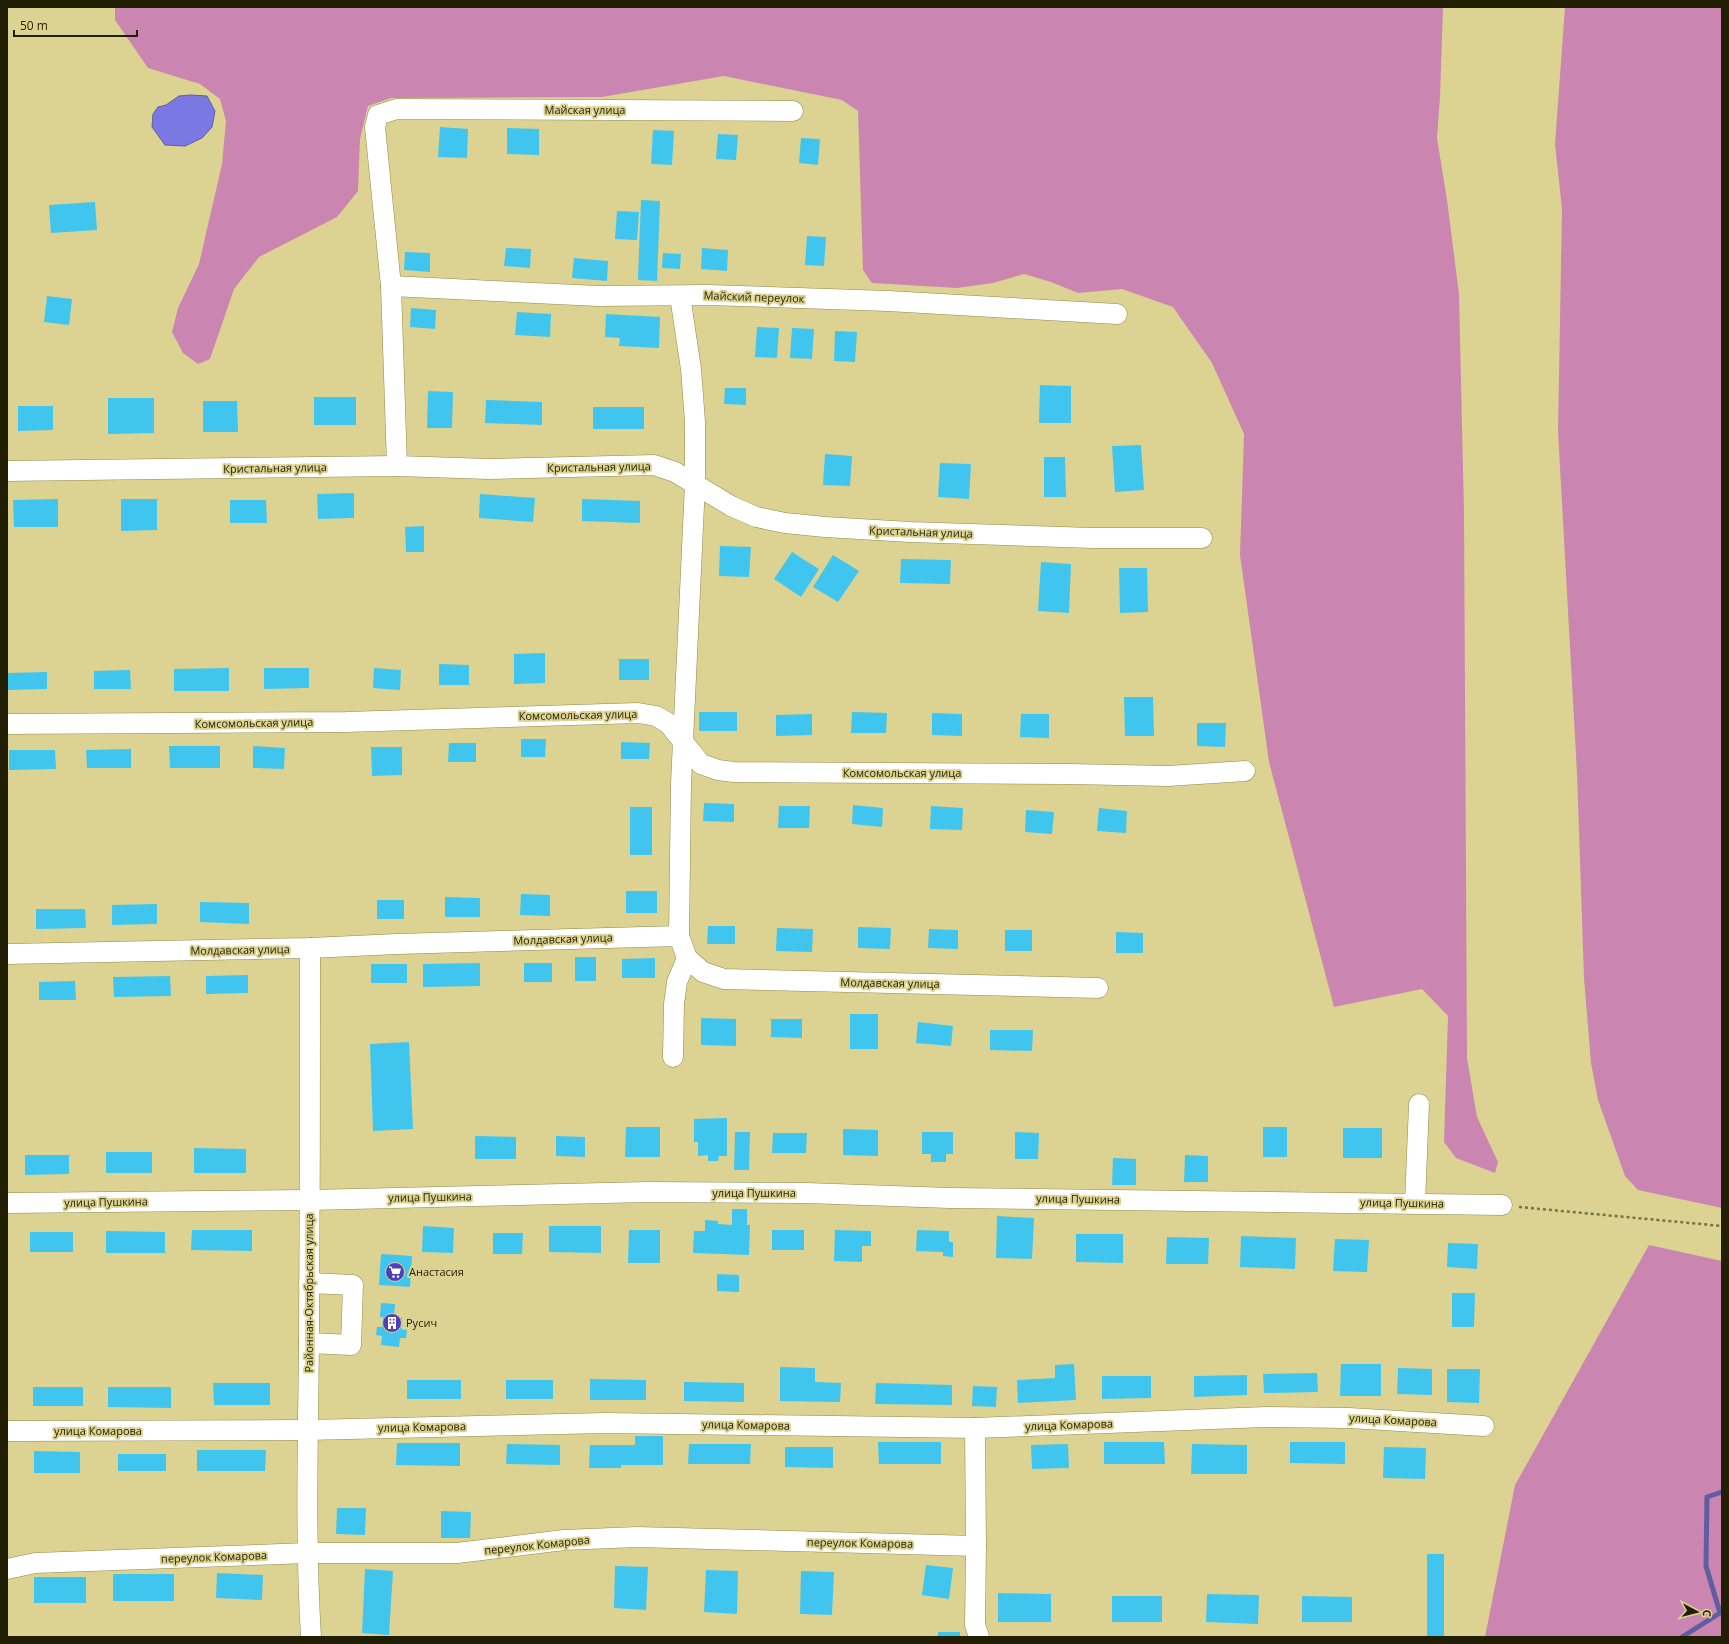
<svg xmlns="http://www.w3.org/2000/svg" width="1729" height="1644" viewBox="0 0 1729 1644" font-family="'Open Sans',sans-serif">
  <rect width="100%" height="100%" fill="#dcd392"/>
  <g fill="#ca86b1">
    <path d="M115,7H1443L1440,97L1437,138L1447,200L1459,294L1464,512L1467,1058L1477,1117L1498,1162L1495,1173L1456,1158L1444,1142L1448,1016L1422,989L1334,1007L1269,762L1240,555L1244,434L1212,363L1173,307L1122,289L1078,293L1051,282L1024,274L993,283L957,288L872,283L863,270L858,111L842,100L724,76L602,97L391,98L368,106L360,139L358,191L337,217L259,257L234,289L210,359L198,364L183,353L172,332L178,308L199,264L222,164L226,121L220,99L200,84L148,68L115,20Z"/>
    <path d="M1565,7H1722V1208L1638,1190L1625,1176L1598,1100L1591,1063L1584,978L1577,773L1558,431L1562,209L1555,144Z"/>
    <path d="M1649,1245L1722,1261V1637H1485L1515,1485Z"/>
  </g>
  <path fill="#7a78e3" stroke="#605da0" d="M191,95L207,96L215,111L212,127L202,138L185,146L165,145L152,127L153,114L158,107L166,105L179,96Z"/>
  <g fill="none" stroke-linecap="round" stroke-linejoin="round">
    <path stroke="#605da0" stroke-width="5" d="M1682,1637L1720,1613L1706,1566L1707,1497L1722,1492"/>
  </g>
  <g fill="#40c6ee">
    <path d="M440,127L468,129L467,158L438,157Z"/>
    <path d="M507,128L539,129V155L507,154Z"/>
    <path d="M653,130L674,131L672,165L651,164Z"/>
    <path d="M718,134L738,135L736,160L716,159Z"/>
    <path d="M801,138L820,139L818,165L799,163Z"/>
    <path d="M641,200L660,201L657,281L638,280Z"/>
    <path d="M95,202L97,230L51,233L49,205Z"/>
    <path d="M617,211L639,212L637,240L615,239Z"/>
    <path d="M807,236L826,237L824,266L805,265Z"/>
    <path d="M506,248L531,249L530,268L504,266Z"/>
    <path d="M702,248L728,250L727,271L701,269Z"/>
    <path d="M405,252L430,253V272L404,270Z"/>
    <path d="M663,253L681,254L680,269L662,268Z"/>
    <path d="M574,258L608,261L607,281L572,278Z"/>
    <path d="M47,296L72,299L69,325L44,322Z"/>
    <path d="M411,308L436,310L435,329L410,327Z"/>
    <path d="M517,312L551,314L550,337L515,335Z"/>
    <path d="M606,314L660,317L659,348L619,346L620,338L605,337Z"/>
    <path d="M757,327L779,328L777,358L755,357Z"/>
    <path d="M792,328L814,329L812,359L790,358Z"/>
    <path d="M835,331L857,332L855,362L834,361Z"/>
    <path d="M1040,385L1071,386V423H1039Z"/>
    <path d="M725,388H746V405L724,404Z"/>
    <path d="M428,391L453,392L452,428H427Z"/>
    <rect x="314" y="397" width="42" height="28"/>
    <path d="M108,398H154V433L108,434Z"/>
    <path d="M486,400L542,402V425L485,423Z"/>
    <path d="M203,401H237L238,432H203Z"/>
    <path d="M18,406H53V430L18,431Z"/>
    <rect x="593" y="407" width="51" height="22"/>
    <path d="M1141,445L1144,490L1115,492L1112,446Z"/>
    <path d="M825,454L852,456L850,486L823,485Z"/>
    <path d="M1044,457H1065L1066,497H1044Z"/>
    <path d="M940,463L971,464L969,499L938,497Z"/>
    <path d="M354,493V518L318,519L317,494Z"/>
    <path d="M480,494L535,498L533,522L479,518Z"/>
    <path d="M58,499V527H14L13,500Z"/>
    <path d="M121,499H157V530L121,531Z"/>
    <path d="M582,499L640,501V523L582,521Z"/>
    <path d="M230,500H266L267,523H230Z"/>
    <path d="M424,526V552H406L405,527Z"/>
    <path d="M720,546L751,547L749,577L719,576Z"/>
    <path d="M792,552L819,569L801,597L774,579Z"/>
    <path d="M833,555L859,571L838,602L813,587Z"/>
    <path d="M901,559L951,560L950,584L900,583Z"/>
    <path d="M1041,562L1071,564L1069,613L1038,611Z"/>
    <path d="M1119,568H1147L1148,612L1120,613Z"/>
    <path d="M545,653V683L514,684V654Z"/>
    <rect x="619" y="659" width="30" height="21"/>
    <path d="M439,664L469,665V685H439Z"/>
    <path d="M229,668V691H174V669Z"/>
    <path d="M264,668H309V688L264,689Z"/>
    <path d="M374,668L401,670L400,690L373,688Z"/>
    <path d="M130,670L131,689H94V671Z"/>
    <path d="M47,672V689L7,690V673Z"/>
    <path d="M1124,697H1153L1154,736H1125Z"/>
    <rect x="699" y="712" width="38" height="19"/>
    <path d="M852,712L887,713L886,733H851Z"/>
    <path d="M932,713L962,714V736L932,735Z"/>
    <path d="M812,714V735L776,736V715Z"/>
    <path d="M1021,714H1049V738L1020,737Z"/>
    <path d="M1197,723H1226L1225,747L1197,746Z"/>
    <path d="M521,739H546L545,757H521Z"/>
    <path d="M621,742L650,743L649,759H621Z"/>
    <path d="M449,743H476V762H448Z"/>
    <path d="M169,746H220V768H170Z"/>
    <path d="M253,746L285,748L284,769L253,768Z"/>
    <path d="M371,747H402V775L372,776Z"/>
    <path d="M131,749V768H87L86,750Z"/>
    <path d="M9,750H55L56,769L9,770Z"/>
    <path d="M704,803L734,804V822L703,821Z"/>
    <path d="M853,805L883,808L882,827L852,824Z"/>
    <path d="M779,806H810L809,828H778Z"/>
    <path d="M931,806L963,808L962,830L930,829Z"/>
    <rect x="630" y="807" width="22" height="48"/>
    <path d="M1099,808L1127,811L1126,833L1097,831Z"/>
    <path d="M1026,810L1054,812L1052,834L1025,832Z"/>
    <rect x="626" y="891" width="31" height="22"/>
    <path d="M521,894L550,895V916L520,915Z"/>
    <path d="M445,897L480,898V917H445Z"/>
    <rect x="377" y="900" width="27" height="19"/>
    <path d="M200,902L249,903V924L200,922Z"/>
    <path d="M157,904V924L112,925V905Z"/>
    <path d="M36,909H85L86,928L36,929Z"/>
    <path d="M708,926H735V944H707Z"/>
    <path d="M858,927L891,928L890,949L858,948Z"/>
    <path d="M777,928L813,929L812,952L776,951Z"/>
    <path d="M929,929L958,930V949L928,948Z"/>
    <rect x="1005" y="930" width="27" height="21"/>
    <path d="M1116,932L1143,933V953H1116Z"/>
    <rect x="575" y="957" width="21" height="24"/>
    <path d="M655,958V978H622V959Z"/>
    <path d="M480,963V986L423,987V964Z"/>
    <rect x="524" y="963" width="28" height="19"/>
    <rect x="371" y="964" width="36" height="19"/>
    <path d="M248,975V993L206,994V976Z"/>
    <path d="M170,976L171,996L114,997L113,977Z"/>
    <path d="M75,981L76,1000H39V982Z"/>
    <rect x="850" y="1014" width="28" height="35"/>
    <path d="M701,1018L736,1019V1046L701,1045Z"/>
    <path d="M771,1019H802V1038L771,1037Z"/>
    <path d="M918,1022L953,1026L951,1046L916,1043Z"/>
    <path d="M990,1030H1033L1032,1051L990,1050Z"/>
    <path d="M409,1042L413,1129L373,1131L370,1044Z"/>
    <path d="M727,1118V1156H719L718,1161H708V1155L698,1156V1142H694V1119Z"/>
    <path d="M626,1127H660V1157H625Z"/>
    <rect x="1263" y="1127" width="24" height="30"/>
    <rect x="1343" y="1128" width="39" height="30"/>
    <path d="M843,1129L878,1130V1156L843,1155Z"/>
    <path d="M735,1132H750L749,1170H734Z"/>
    <path d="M922,1132H953V1154H946V1162H931V1154H922Z"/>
    <path d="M1015,1132L1039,1133L1038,1159H1015Z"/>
    <path d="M773,1133H807L806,1153H772Z"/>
    <path d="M475,1136L516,1137V1159H475Z"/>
    <path d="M556,1136L585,1137V1157L556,1156Z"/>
    <path d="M194,1148L246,1149V1173H194Z"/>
    <rect x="106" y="1152" width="46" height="21"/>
    <path d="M25,1155H69V1174L25,1175Z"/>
    <path d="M1185,1155L1208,1156V1182H1184Z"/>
    <path d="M1113,1158L1136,1159V1185H1112Z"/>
    <path d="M732,1209H747V1225H750L749,1255L693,1253L694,1231H705V1220L718,1221V1224L732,1225Z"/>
    <path d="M997,1216L1034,1218L1032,1259L996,1258Z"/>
    <path d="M423,1226L454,1228L453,1253L422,1252Z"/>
    <path d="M549,1226H601V1253L549,1252Z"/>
    <path d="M192,1230H252V1251L191,1250Z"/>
    <path d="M629,1230H660V1263H628Z"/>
    <rect x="772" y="1230" width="32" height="20"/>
    <path d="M835,1230L871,1231V1246H862V1262L834,1261Z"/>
    <path d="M917,1230L949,1231V1242H953V1257L943,1256V1252L916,1251Z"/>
    <path d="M106,1231L165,1232V1253H106Z"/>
    <rect x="30" y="1232" width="43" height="20"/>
    <path d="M493,1233H523L522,1254H493Z"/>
    <path d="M1076,1234H1123V1263L1076,1262Z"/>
    <path d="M1241,1236L1296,1238L1295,1269L1240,1267Z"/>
    <path d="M1167,1237L1209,1238L1208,1264H1166Z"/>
    <path d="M1335,1239L1369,1240L1367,1272L1333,1271Z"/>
    <path d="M1448,1243L1478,1244L1477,1269L1447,1267Z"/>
    <path d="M381,1254L412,1256L410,1287L379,1285Z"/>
    <path d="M717,1274L739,1275V1292L717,1291Z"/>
    <path d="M1452,1293H1475L1474,1327H1452Z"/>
    <path d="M381,1303L395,1304L394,1317L402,1318L401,1329L407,1330L406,1338H400L399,1347L381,1345L382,1336L376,1335L377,1327H382L383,1317H380Z"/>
    <path d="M1074,1364L1076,1400L1018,1403L1017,1380L1055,1378V1365Z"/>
    <path d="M1341,1364H1381V1396H1340Z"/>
    <path d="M780,1367L815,1368V1382L841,1383L840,1402L780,1401Z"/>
    <path d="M1398,1368L1432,1369V1395L1397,1394Z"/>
    <path d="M1447,1369H1480L1479,1403L1447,1402Z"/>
    <path d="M1317,1373L1318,1392L1264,1393L1263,1374Z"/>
    <path d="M1247,1375V1395L1194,1397V1376Z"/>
    <path d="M1102,1376H1151V1398L1102,1399Z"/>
    <path d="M590,1379L646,1380V1400H590Z"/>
    <rect x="407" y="1380" width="54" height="19"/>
    <rect x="506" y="1380" width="47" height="19"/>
    <path d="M684,1382L744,1383V1402L684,1401Z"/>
    <path d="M213,1383H270V1405H214Z"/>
    <path d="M876,1383L952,1385V1405L875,1404Z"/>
    <path d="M973,1386L997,1387L996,1407L972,1406Z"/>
    <rect x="33" y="1387" width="50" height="19"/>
    <path d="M108,1387H171V1408L108,1407Z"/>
    <path d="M635,1436H663V1465H621V1468H589L590,1445H635Z"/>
    <path d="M878,1442H941V1464H879Z"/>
    <path d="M1104,1442H1164L1165,1464H1104Z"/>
    <path d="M1290,1442H1345V1464L1290,1463Z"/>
    <path d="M397,1443H460V1466L396,1465Z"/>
    <path d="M507,1444L560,1445V1465L506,1464Z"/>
    <path d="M689,1444H751L750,1464H688Z"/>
    <path d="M1068,1444L1069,1468L1032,1469L1031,1445Z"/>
    <path d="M1192,1444L1247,1445V1474H1191Z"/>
    <path d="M785,1447H833V1468L785,1467Z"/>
    <path d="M1384,1447L1426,1448L1425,1479L1383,1478Z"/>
    <path d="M197,1450H266L265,1471H197Z"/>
    <path d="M34,1451L80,1452V1473H34Z"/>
    <rect x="118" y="1454" width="48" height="17"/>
    <path d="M337,1508H366L365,1535L336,1534Z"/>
    <path d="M441,1511L471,1512L470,1538H441Z"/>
    <rect x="1427" y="1554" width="17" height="83"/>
    <path d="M926,1565L953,1568L949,1599L922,1595Z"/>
    <path d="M615,1566L648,1567L646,1610L614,1608Z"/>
    <path d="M365,1569L393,1571L389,1635L362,1633Z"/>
    <path d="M706,1570L738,1571L737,1614L704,1612Z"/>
    <path d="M801,1571L834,1572L832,1615L800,1614Z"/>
    <path d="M217,1573L263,1575L262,1600L216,1598Z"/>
    <rect x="113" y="1574" width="61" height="27"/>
    <rect x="34" y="1577" width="52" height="26"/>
    <path d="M998,1593L1051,1594V1622H998Z"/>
    <path d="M1207,1594L1259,1595L1258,1624L1206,1622Z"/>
    <rect x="1112" y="1596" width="50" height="26"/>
    <path d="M1302,1596L1352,1597V1622H1302Z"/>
    <rect x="938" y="1632" width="22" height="5"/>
  </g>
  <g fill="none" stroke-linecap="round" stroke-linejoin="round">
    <defs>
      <g id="minor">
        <path d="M391,286L598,296L708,295L888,301L1117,314"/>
        <path d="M397,466L391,286L375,127L378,115L397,109L793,111"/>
        <path d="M7,471L397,466L489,469L654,465L675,472L731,506L756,517L785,523L825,527L910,532L1092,538H1202"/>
        <path d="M7,724L346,722L638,713L656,716L668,723L701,764L718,770L734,772L1069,774L1168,776L1245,771"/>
        <path d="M679,936L681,784L695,484V422L691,369L680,296"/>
        <path d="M310,948C310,1080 310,1211 309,1343C308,1441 305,1539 311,1637"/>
        <path d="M7,954L310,948L397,944L679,936L687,958L703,972L724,979L1098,988"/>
        <path d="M673,1057L674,1004L677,982L687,958"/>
        <path d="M7,1203L310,1200L648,1192L806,1193L950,1198L1502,1205"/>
        <path d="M1415,1203L1419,1104"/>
        <path d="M309,1343L351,1345L353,1285L309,1283"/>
        <path d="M975,1428L976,1546"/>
        <path d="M7,1431L307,1430L605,1423L975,1428L1266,1417L1349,1418L1484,1426"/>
        <path d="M7,1569L35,1563L308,1553H457L564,1540L637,1537L976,1546L975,1625L979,1637"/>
      </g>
    </defs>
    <use href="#minor" stroke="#91894a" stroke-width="21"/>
    <path stroke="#777145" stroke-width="2.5" stroke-dasharray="3 3" stroke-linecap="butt" d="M1519,1207L1722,1226"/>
    <use href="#minor" stroke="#fff" stroke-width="20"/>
  </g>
  <defs>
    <symbol id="supermarket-disc" viewBox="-11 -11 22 22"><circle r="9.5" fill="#4d40b7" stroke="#dcd392"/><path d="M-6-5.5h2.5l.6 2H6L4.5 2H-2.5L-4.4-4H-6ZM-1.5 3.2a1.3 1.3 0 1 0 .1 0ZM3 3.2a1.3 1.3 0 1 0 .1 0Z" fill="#fff"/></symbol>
    <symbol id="building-disc" viewBox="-11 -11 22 22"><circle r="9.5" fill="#4d40b7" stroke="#dcd392"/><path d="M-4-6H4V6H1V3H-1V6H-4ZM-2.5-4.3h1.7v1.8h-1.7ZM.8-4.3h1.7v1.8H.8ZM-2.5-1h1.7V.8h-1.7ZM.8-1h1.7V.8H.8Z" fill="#fff"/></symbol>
  </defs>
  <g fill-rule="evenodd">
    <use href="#supermarket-disc" x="384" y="1261" width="22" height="22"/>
    <use href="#building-disc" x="381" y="1312" width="22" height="22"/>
  </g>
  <g text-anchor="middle" stroke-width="4" stroke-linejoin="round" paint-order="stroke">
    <g font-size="11" fill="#221e04" stroke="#dcd392">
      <text x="585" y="114">Майская улица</text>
      <text transform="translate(754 297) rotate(2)" y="4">Майский переулок</text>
      <text transform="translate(599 467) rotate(-1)" y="4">Кристальная улица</text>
      <text transform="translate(275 468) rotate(-1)" y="4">Кристальная улица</text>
      <text transform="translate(921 532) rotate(2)" y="4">Кристальная улица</text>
      <text transform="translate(578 715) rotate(-1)" y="4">Комсомольская улица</text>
      <text transform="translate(254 723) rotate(-1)" y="4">Комсомольская улица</text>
      <text x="902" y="777">Комсомольская улица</text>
      <text transform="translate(563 939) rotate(-2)" y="4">Молдавская улица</text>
      <text transform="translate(240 950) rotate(-1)" y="4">Молдавская улица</text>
      <text transform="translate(890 983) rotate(1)" y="4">Молдавская улица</text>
      <text x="754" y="1197">улица Пушкина</text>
      <text transform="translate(430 1197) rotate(-1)" y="4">улица Пушкина</text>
      <text transform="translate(1078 1199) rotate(1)" y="4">улица Пушкина</text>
      <text transform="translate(106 1202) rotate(-1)" y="4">улица Пушкина</text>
      <text transform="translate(1402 1203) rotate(1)" y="4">улица Пушкина</text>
      <text transform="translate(309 1293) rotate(-90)" y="4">Районная-Октябрьская улица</text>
      <text transform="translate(1393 1420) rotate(3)" y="4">улица Комарова</text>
      <text transform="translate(746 1425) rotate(1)" y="4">улица Комарова</text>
      <text transform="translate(1069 1425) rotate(-2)" y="4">улица Комарова</text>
      <text transform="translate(422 1427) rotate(-1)" y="4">улица Комарова</text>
      <text x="98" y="1435">улица Комарова</text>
      <text transform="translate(860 1543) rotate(1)" y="4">переулок Комарова</text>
      <text transform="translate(537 1545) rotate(-6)" y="4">переулок Комарова</text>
      <text transform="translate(214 1557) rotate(-2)" y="4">переулок Комарова</text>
    </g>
    <g font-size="11" fill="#221e04" stroke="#dcd392" text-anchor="start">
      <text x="409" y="1276">Анастасия</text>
      <text x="406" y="1327">Русич</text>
    </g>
  </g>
  <rect width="1729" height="1644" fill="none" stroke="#221e04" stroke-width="16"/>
  <g transform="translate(1697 1612) rotate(97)" stroke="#dcd392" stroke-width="3" paint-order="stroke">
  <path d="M0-3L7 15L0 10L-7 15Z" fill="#221e04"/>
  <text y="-6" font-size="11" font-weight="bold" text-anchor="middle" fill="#221e04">С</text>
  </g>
  <path d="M14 30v6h123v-6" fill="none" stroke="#221e04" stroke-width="2"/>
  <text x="20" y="30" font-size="12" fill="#221e04" stroke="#dcd392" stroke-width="3" paint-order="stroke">50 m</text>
</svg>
